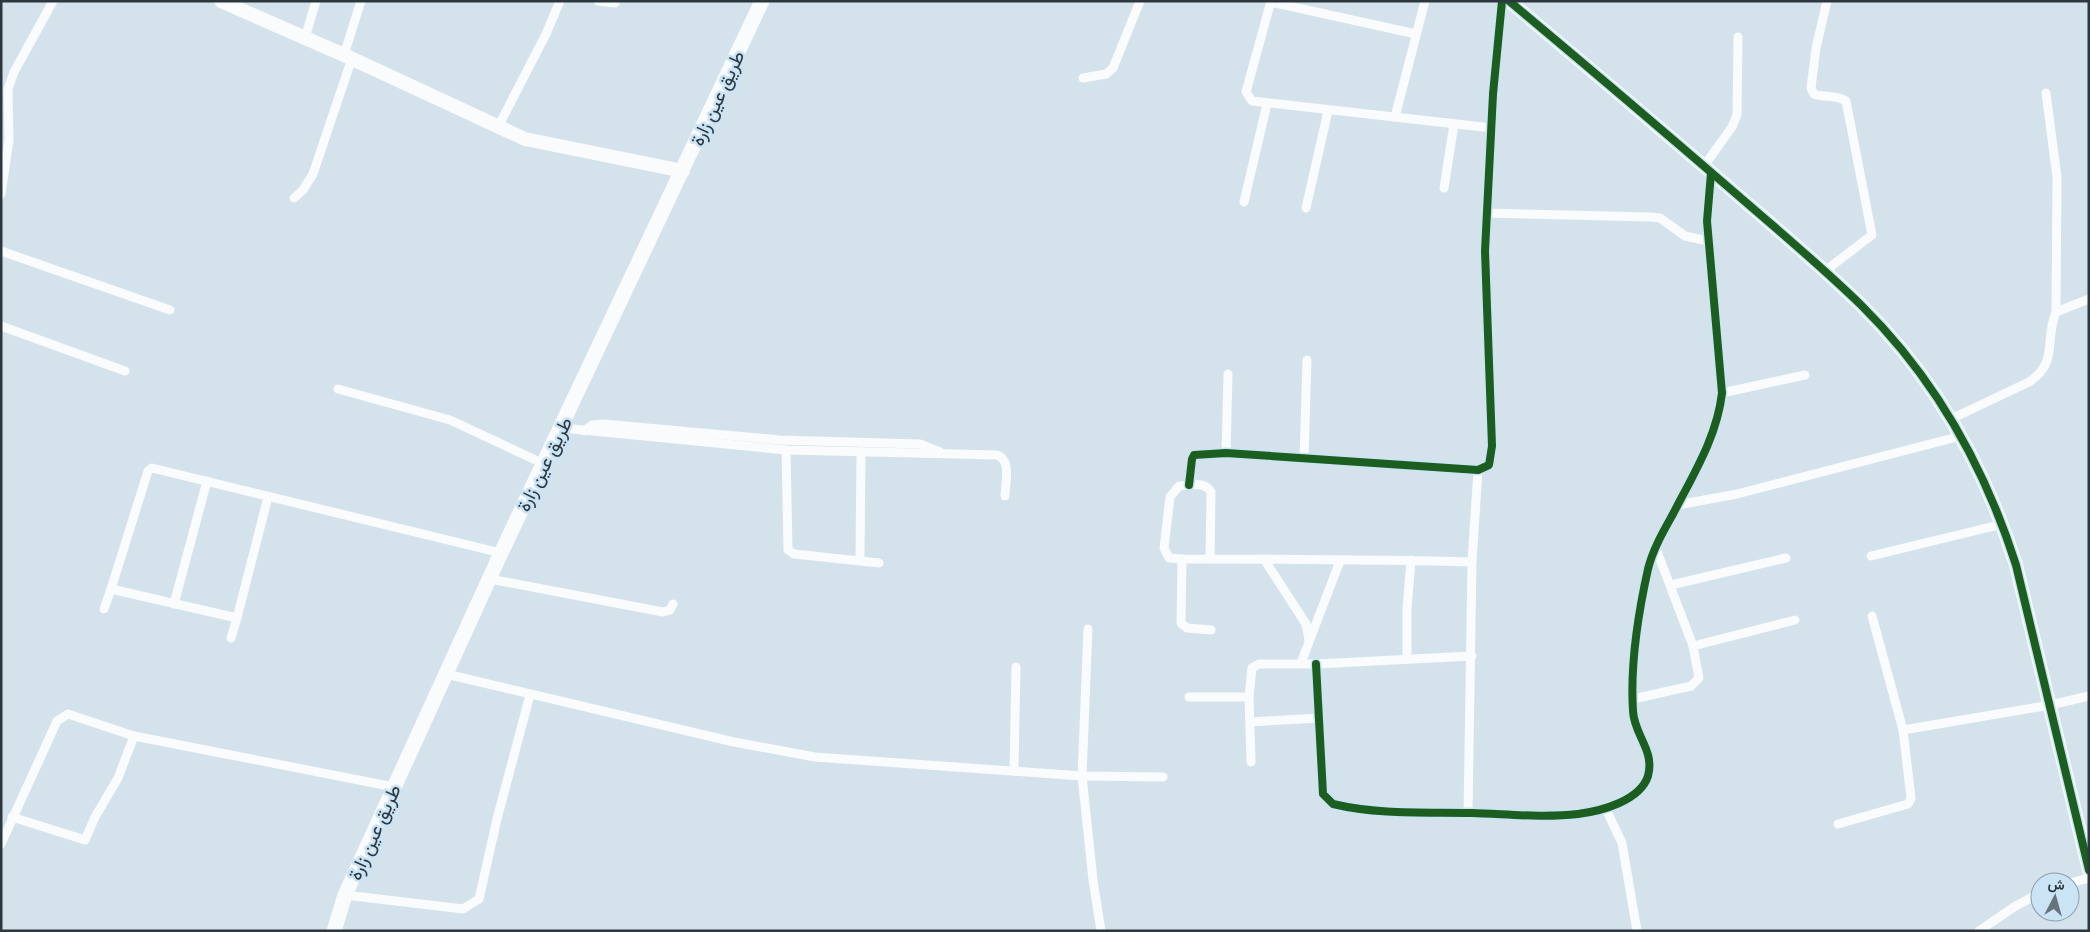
<svg xmlns="http://www.w3.org/2000/svg" width="2090" height="932" viewBox="0 0 2090 932" font-family="Commissioner,Vazirmatn,sans-serif">
  <rect width="100%" height="100%" fill="#d4e2eb"/>
  <g fill="none" stroke-linecap="round" stroke-linejoin="round">
    <g stroke="#f9fbfc" stroke-width="9">
      <path d="M598,1L615,3"/>
      <path d="M1271,1L1246,92L1252,101L1492,128"/>
      <path d="M1271,2L1416,34"/>
      <path d="M305,38L316,1"/>
      <path d="M344,55L361,1"/>
      <path d="M1083,78L1106,74L1113,68L1140,1"/>
      <path d="M2046,93L2057,177L2056,312"/>
      <path d="M1395,117L1425,1"/>
      <path d="M498,127L546,34L560,1"/>
      <path d="M1704,166L1732,127L1737,115L1738,37"/>
      <path d="M1444,188L1454,124"/>
      <path d="M1,194L9,140L8,89L14,72L53,1"/>
      <path d="M294,198L303,190L313,174L352,58"/>
      <path d="M1244,202L1267,104"/>
      <path d="M1306,208L1328,111"/>
      <path d="M1487,213L1650,217L1660,218L1685,236L1708,241"/>
      <path d="M1,251L170,310"/>
      <path d="M1825,271L1872,235L1846,101C1836,94 1824,98 1814,94L1811,88L1816,48L1827,1"/>
      <path d="M1,326L125,371"/>
      <path d="M338,389L450,420L544,464"/>
      <path d="M1722,393L1805,375"/>
      <path d="M1951,419L2029,382C2059,362 2044,341 2056,312L2089,299"/>
      <path d="M562,428L786,450L997,455C1012,460 1005,483 1005,496"/>
      <path d="M584,431L592,425L603,424L780,440L920,444L940,452"/>
      <path d="M786,450L788,550L794,554L879,563"/>
      <path d="M1226,453L1228,374"/>
      <path d="M1304,459L1307,360"/>
      <path d="M1189,485L1192,459L1194,455L1226,453L1478,470L1489,465L1492,446L1485,251L1493,94L1502,1"/>
      <path d="M268,497L237,618L111,589L148,471L152,468L501,553"/>
      <path d="M1677,505L1737,494L1961,436"/>
      <path d="M1871,556L2003,524"/>
      <path d="M860,559L861,451"/>
      <path d="M1182,559L1181,623L1187,628L1211,630"/>
      <path d="M1210,559L1211,492C1205,481 1190,485 1179,486L1170,497L1164,548L1169,558L1182,559C1279,559 1375,559 1472,562"/>
      <path d="M1264,559L1306,624L1309,640"/>
      <path d="M490,579L663,612L670,610L673,604"/>
      <path d="M1671,585L1786,558"/>
      <path d="M174,604L207,481"/>
      <path d="M104,609L111,589"/>
      <path d="M1088,629L1082,776L1093,880L1101,931"/>
      <path d="M231,638L237,618"/>
      <path d="M1693,646L1795,620"/>
      <path d="M1407,658V609L1411,560"/>
      <path d="M1301,663L1340,561"/>
      <path d="M1316,664L1323,794L1333,804C1379,815 1426,812 1472,813C1507,814 1543,818 1578,814C1601,811 1640,801 1648,776C1655,750 1634,735 1633,711C1630,665 1638,614 1648,569C1653,549 1663,532 1673,514C1693,475 1717,437 1722,393L1707,221L1711,173"/>
      <path d="M446,674L734,742L815,757L1082,776L1163,777"/>
      <path d="M1189,697H1249"/>
      <path d="M1633,699L1691,686L1699,678L1693,646L1655,546"/>
      <path d="M1250,722L1319,718"/>
      <path d="M1903,730L2050,705L2089,696"/>
      <path d="M1251,762L1249,697L1252,668L1259,664H1316L1472,656"/>
      <path d="M1014,771L1016,667"/>
      <path d="M1605,807L1622,843L1637,931"/>
      <path d="M1468,813L1472,562L1478,470"/>
      <path d="M12,817L85,840L95,817L118,778L134,736"/>
      <path d="M1838,824L1908,804L1911,798L1903,730L1872,616"/>
      <path d="M1,844L57,721L68,714L134,736L394,787"/>
      <path d="M2070,883L2089,878"/>
      <path d="M345,895L463,909L479,899L497,819L530,695"/>
      <path d="M1979,931L2014,907L2040,893"/>
    </g>
    <g stroke="#f9fbfc" stroke-width="14">
      <path d="M221,1L344,55L525,139L683,171"/>
      <path d="M1509,1C1582,62 1655,124 1727,186C1772,225 1818,263 1861,305C1934,377 1985,468 2016,565L2089,870"/>
    </g>
    <path stroke="#f9fbfc" stroke-width="15" d="M334,931L345,895L501,553L762,1"/>
    <defs>
      <g id="cycleway">
        <path d="M1509,1C1582,62 1655,124 1727,186C1772,225 1818,263 1861,305C1934,377 1985,468 2016,565L2089,870"/>
        <path d="M1189,485L1192,459L1194,455L1226,453L1478,470L1489,465L1492,446L1485,251L1493,94L1502,1"/>
        <path d="M1316,664L1323,794L1333,804C1379,815 1426,812 1472,813C1507,814 1543,818 1578,814C1601,811 1640,801 1648,776C1655,750 1634,735 1633,711C1630,665 1638,614 1648,569C1653,549 1663,532 1673,514C1693,475 1717,437 1722,393L1707,221L1711,173"/>
      </g>
    </defs>
    <use href="#cycleway" stroke="#cae4f5" stroke-width="11"/>
    <use href="#cycleway" stroke="#1b5e20" stroke-width="8"/>
  </g>
  <g text-anchor="middle" stroke-width="5" stroke-linejoin="round" paint-order="stroke">
    <g font-size="19" fill="#2d373e" stroke="#cae4f5">
      <text transform="translate(717 98) rotate(-65)" y="7">طريق عين زارة</text>
      <text transform="translate(544 464) rotate(-64)" y="7">طريق عين زارة</text>
      <text transform="translate(374 832) rotate(-66)" y="7">طريق عين زارة</text>
    </g>
  </g>
  <rect width="2090" height="932" fill="none" stroke="#2d373e" stroke-width="5"/>
  <g transform="translate(2055 897) rotate(6)"><circle r="24" fill="#cae4f5" stroke="#8b9fac"/>
  <path d="M0-4L9 19L0 12L-9 19Z" fill="#67737b"/>
  <text y="-8" font-size="14" font-weight="bold" text-anchor="middle" fill="#2d373e">ش</text>
  </g>
</svg>
